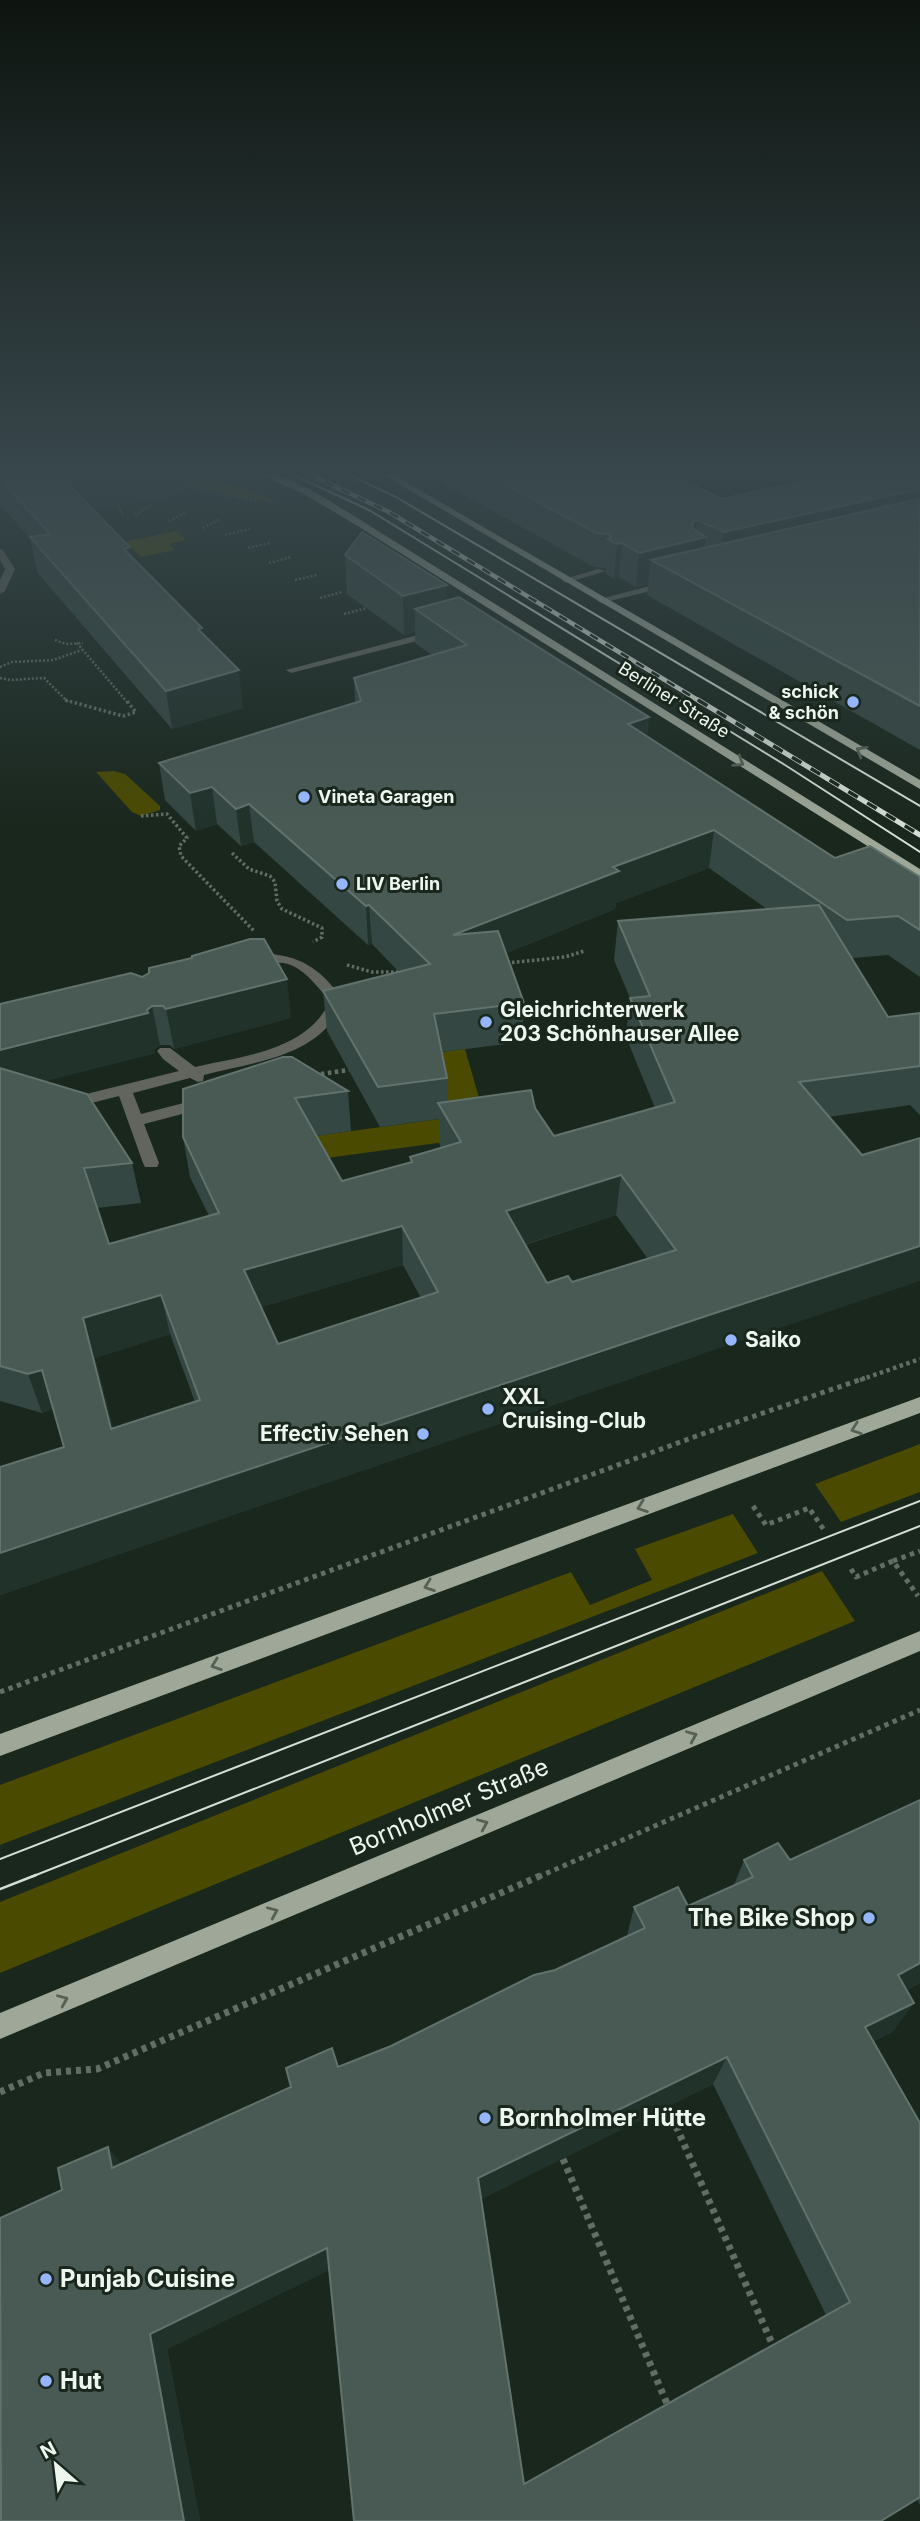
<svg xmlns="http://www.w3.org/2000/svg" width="920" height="2521" viewBox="0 0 920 2521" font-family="Inter,sans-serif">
  <rect width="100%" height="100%" fill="#19271d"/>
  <g fill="#4a4a00">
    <path d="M208,477L267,497L278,504L191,486Z"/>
    <path d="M176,531L186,540L169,544L175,550L141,557L124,542Z"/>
    <path d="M114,771L125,774L160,806V810L141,816L132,812L96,772Z"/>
    <path d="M465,1049L490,1136L312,1160L300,1138L447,1118L434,1053Z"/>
    <path d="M920,1444V1492L841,1522L815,1484Z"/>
    <path d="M733,1514L758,1553L0,1845V1785L571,1572L590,1605L652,1580L635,1549Z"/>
    <path d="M822,1571L855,1621L0,1973V1902Z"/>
  </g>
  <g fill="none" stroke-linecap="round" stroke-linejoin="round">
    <g stroke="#626e65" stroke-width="2.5" stroke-dasharray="2 2" stroke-linecap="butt">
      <path d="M225,474L237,478"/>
      <path d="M176,484L256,501"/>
      <path d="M177,491L207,474"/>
      <path d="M118,506L123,514"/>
      <path d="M135,515L151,505"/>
      <path d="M169,521L186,512"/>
      <path d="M203,528L220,519"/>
      <path d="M225,535L250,529"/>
      <path d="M248,548L270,543"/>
      <path d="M269,563L291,557"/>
      <path d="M295,580L317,575"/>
      <path d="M320,598L342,592"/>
      <path d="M344,614L367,608"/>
      <path d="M55,640L66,644L83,643"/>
      <path d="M77,643L127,702"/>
      <path d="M0,667L12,662L53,660L82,650"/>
      <path d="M0,678L10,680L44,678L68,702"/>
    </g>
    <g stroke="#626e65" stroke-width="3.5" stroke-dasharray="2.5 2.5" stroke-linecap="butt">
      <path d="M65,700L123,716L136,712L126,700"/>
      <path d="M141,816L167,814L187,838L179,846L181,856L255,932"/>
      <path d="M232,853L249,869L270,876L275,882L277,901L282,909L322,928V937L313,942"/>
      <path d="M507,963L565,957L584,951"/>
      <path d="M347,965L372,972H404"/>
    </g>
    <g stroke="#626e65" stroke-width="4.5" stroke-dasharray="3.5 3.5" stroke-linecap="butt">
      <path d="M314,1075L349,1070"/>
      <path d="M860,1380L920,1359"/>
    </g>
    <g stroke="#626e65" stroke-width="5" stroke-dasharray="4.5 4.5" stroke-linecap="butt">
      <path d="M753,1506L766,1525L809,1508L824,1530"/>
      <path d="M893,1561L920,1551"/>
      <path d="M851,1569L856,1577L893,1561L918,1596"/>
      <path d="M0,1692L705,1433L865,1378"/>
      <path d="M538,1877L920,1710"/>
    </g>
    <g stroke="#626e65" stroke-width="7" stroke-dasharray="5 5" stroke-linecap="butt">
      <path d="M0,2092L44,2073L97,2069L542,1875"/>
      <path d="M668,2108L774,2348"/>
      <path d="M563,2159L668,2406"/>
    </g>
    <g fill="#61655e" fill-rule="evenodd">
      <path d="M393,474H407L389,479V475Z"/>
      <path d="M0,549L3,550L15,569L5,591L0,594V580L5,569L0,560Z"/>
      <path d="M598,569L606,571L566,583L561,580Z"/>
      <path d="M669,581L674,584L672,586L601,603L596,600Z"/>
      <path d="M437,630L441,631V635L291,673L286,670Z"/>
      <path d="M269,954C304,956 324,973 344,1001C320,1057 258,1061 204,1075L203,1081L198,1082L190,1078L133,1093L141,1114L203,1098L211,1103L209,1107L144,1124L159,1163L157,1167H145L143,1163L119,1096L68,1109L62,1108L60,1104L62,1100L179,1071L163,1059L157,1051L160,1048H170L195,1067C242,1056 307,1051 330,1001C318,988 306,970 288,964C275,960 255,968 245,959L252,955Z"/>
    </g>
    <g fill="#9ea798" fill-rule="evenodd">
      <path d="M258,474C292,474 326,499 354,516L920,869V879L348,520L302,493Z"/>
      <path d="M382,474H392L920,780V789Z"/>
      <path d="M920,1397V1413L0,1756V1734Z"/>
      <path d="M920,1631V1651L0,2039V2013Z"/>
    </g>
    <g stroke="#d5ded7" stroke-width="2">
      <path d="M291,474L369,510L785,765L920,852"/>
      <path d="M347,474L396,497L920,806"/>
      <path d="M0,1859L920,1501"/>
      <path d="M31,1877L920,1526"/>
    </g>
    <path stroke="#d5ded7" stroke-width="2.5" d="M0,1889L36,1875"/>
    <defs>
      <path id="rail-far1" d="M309,474L389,512L701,702"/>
      <path id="rail" d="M698,700L920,835"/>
    </defs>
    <use href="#rail-far1" stroke="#d5ded7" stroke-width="4.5"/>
    <use href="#rail" stroke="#d5ded7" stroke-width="5"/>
    <use href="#rail-far1" stroke="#19271d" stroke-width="2.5" stroke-dasharray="9" stroke-linecap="butt"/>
    <use href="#rail" stroke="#19271d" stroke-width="3.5" stroke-dasharray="11" stroke-linecap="butt"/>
  </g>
  <g fill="#354742" fill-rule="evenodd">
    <path d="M0,474L180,494L94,510L132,557L203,635L243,708L172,729L37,572L30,538L0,505Z"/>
    <path d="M444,474H673L721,499L802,482L786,474H920V750L647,595L648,584L636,587L619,577L614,579L606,574V568L594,567L444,484Z"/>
    <path d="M345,555L447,600L647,736L835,858L920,877V977L888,955L852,958L888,1017L920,1013V1115L910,1105L829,1117L699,1355L0,1595V1467L64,1447L53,1409L42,1413L0,1401V1004L142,977L291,1018L174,1049L170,1045H160L155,1049V1053L45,1081L132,1163L141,1203L97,1208L109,1244L209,1216L190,1177L183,1137V1089L348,1091L351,1131L316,1136L342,1181L410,1162V1157L441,1148L439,1143V1119L380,1127L327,1031L323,991L399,972L372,944L368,945L254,842L241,846L217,824L196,831L165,800L159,763L355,703L354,678L432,655L415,643V632L404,635L347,594ZM709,868L767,909L618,921L614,960L630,998L626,1037L655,1108L554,1136L535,1108L448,1102L447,1078L442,1052L522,1042L524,1003L506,953L615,909L616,903ZM616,1215L648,1259L572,1282L547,1283L525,1245ZM403,1265L421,1298L278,1344L261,1307ZM170,1334L195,1402L113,1428L95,1358Z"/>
    <path d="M920,1800V1983L907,1990L914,2003L892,2032L874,2041L920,2123V2505L917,2499L354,2521L329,2270L167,2349L200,2521H1L62,2190L338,2067L391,2046L627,1936L634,1907L688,1906L734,1885L744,1860H790ZM713,2084L826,2315L524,2484L481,2199Z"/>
  </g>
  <g fill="#21322b">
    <path d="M104,474H177L180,494L72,515L65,481Z"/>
    <path d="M920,489V520L719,566L724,532Z"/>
    <path d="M697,520L695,539L706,537L702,571L651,560L648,584L636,587L639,553Z"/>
    <path d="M622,543L619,577L614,579L617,544Z"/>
    <path d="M130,547L136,582L124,549Z"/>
    <path d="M447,585V624L415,609V632L404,635L403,596Z"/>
    <path d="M239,670L243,708L172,729L166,691Z"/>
    <path d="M649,717L646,754L628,724Z"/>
    <path d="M212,787L217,824L196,831L190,793Z"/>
    <path d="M249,804L254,842L241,846L236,809Z"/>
    <path d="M714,830L709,868L616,903L615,909L453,974V935L613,867Z"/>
    <path d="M369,905L372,944L368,945L366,906Z"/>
    <path d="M287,979L291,1018L174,1049L166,1009Z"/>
    <path d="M152,1006L160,1045L155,1049V1053L0,1093V1050L147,1010Z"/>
    <path d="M621,1175L616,1215L504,1251L506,1211Z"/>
    <path d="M402,1226L403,1265L251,1310L244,1270Z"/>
    <path d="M920,1246V1281L699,1355L0,1595V1553L706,1316Z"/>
    <path d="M161,1295L170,1334L95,1358L123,1467L111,1429L83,1318Z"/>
    <path d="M42,1370L55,1409L42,1413L28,1374Z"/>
    <path d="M920,1963V1983L876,2006L898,1975Z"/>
    <path d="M914,2003L892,2032L845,2055L865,2027Z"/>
    <path d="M727,2057L713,2084L477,2201L478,2178Z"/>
    <path d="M108,2147L127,2171L112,2168Z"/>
    <path d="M327,2248L334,2268L167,2349L200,2521H184L150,2334Z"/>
  </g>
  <g fill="#495a55" stroke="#62726d" stroke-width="2" fill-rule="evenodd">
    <path d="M0,474H104L65,481L130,547L124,549L202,628L198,629L239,670L166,691L30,537L50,534L0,479Z"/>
    <path d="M485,474H673L721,499L839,474H920V489L724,532L697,520L693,522L692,528L706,537L639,553L622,543L617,544L608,539L611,538L609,534L596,533Z"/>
    <path d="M920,499V706L651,560Z"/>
    <path d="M362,532L447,585L403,596L345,555Z"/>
    <path d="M459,597L649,717L628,724L835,858L870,846L920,877V930L898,916L847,920L714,830L613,867L619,871L453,935L498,931L524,1003L434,1014L447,1078L378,1087L323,991L430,964L369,905L366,906L249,804L236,809L212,787L190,793L159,763L361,701L354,678L467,645L415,609Z"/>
    <path d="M819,905L888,1017L920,1013V1066L799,1082L862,1155L920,1138V1246L706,1316L0,1553V1467L64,1447L42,1370L28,1374L0,1366V1068L87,1094L132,1163L84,1168L109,1244L219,1213L183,1137V1089L283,1057H292L348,1091L295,1098L342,1181L412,1162L410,1157L461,1142L438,1103L531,1090L535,1108L554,1136L675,1102L630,998L650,996L618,921ZM621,1175L676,1250L572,1282L568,1276L547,1283L506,1211ZM402,1226L438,1292L278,1344L244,1270ZM161,1295L200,1400L111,1429L83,1318Z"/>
    <path d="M250,939H264L287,979L166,1009L163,1006H152L147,1010L148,1013L0,1050V1004L131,973L142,977L149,973V968L192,958V956Z"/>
    <path d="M920,1800V1963L898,1975L914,2003L865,2027L920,2123V2497L881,2521H354L327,2248L150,2334L184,2521H1L0,2218L62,2190L58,2168L108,2147L112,2168L291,2087L286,2068L332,2048L338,2067L391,2046L534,1975L555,1970L645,1928L634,1907L678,1887L688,1906L753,1877L744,1860L778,1843L790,1860ZM727,2057L850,2302L524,2484L478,2178Z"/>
  </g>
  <defs><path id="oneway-chevron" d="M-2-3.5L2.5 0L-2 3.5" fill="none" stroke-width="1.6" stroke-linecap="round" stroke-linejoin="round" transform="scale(1.75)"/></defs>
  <g stroke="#556154">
    <use href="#oneway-chevron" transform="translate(861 751) rotate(-150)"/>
    <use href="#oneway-chevron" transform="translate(739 762) rotate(32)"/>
    <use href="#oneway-chevron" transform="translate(856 1429) rotate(160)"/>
    <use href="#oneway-chevron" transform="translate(642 1507) rotate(160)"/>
    <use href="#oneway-chevron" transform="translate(429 1586) rotate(160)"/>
    <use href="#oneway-chevron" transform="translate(216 1665) rotate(160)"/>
    <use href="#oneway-chevron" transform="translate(692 1736) rotate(-23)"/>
    <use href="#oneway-chevron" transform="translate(483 1824) rotate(-23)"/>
    <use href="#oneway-chevron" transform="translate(273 1912) rotate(-23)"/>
    <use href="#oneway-chevron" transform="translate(63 2000) rotate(-23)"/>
  </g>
  <linearGradient id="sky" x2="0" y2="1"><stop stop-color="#0e1510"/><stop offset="0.57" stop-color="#38474c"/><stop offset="1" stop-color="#38474c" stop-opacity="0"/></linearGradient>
  <rect width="920" height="827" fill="url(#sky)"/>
  <g fill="#95b6fd" stroke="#19271d" stroke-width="2.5">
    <circle cx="853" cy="702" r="7"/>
    <circle cx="304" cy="797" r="7"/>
    <circle cx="342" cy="884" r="7"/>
    <circle cx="486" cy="1022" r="7"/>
    <circle cx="731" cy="1340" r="7"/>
    <circle cx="488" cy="1409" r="7"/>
    <circle cx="423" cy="1434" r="7"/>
    <circle cx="869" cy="1918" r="7"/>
    <circle cx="485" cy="2118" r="7"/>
    <circle cx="46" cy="2279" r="7"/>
    <circle cx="46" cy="2381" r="7"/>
  </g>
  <g text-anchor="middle" stroke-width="6" stroke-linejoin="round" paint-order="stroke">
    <g font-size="18" font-weight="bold" fill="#edf6ef" stroke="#19271d" text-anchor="start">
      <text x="839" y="698" text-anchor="end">schick<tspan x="839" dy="21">&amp; schön</tspan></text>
      <text x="318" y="803">Vineta Garagen</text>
      <text x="356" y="890">LIV Berlin</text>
    </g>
    <g font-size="18" fill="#edf6ef" stroke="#19271d">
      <text transform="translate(674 700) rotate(32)" y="6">Berliner Straße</text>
    </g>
    <g font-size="21" font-weight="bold" fill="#edf6ef" stroke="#19271d" text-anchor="start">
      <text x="500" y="1017">Gleichrichterwerk<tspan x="500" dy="24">203 Schönhauser Allee</tspan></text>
      <text x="745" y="1347">Saiko</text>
      <text x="502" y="1404">XXL<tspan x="502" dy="24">Cruising-Club</tspan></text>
      <text x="409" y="1441" text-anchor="end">Effectiv Sehen</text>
    </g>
    <g font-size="24" fill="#edf6ef" stroke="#19271d">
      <text transform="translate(449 1807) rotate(-23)" y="8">Bornholmer Straße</text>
    </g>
    <g font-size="24" font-weight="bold" fill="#edf6ef" stroke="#19271d" text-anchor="start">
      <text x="855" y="1926" text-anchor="end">The Bike Shop</text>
      <text x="499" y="2126">Bornholmer Hütte</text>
      <text x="60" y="2287">Punjab Cuisine</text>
      <text x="60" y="2389">Hut</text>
    </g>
  </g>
  <g transform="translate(56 2465) rotate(332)" stroke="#19271d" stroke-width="5" paint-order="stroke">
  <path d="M0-5L12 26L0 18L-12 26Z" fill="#edf6ef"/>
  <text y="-10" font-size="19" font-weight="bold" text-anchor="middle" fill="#edf6ef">N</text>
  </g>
</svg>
